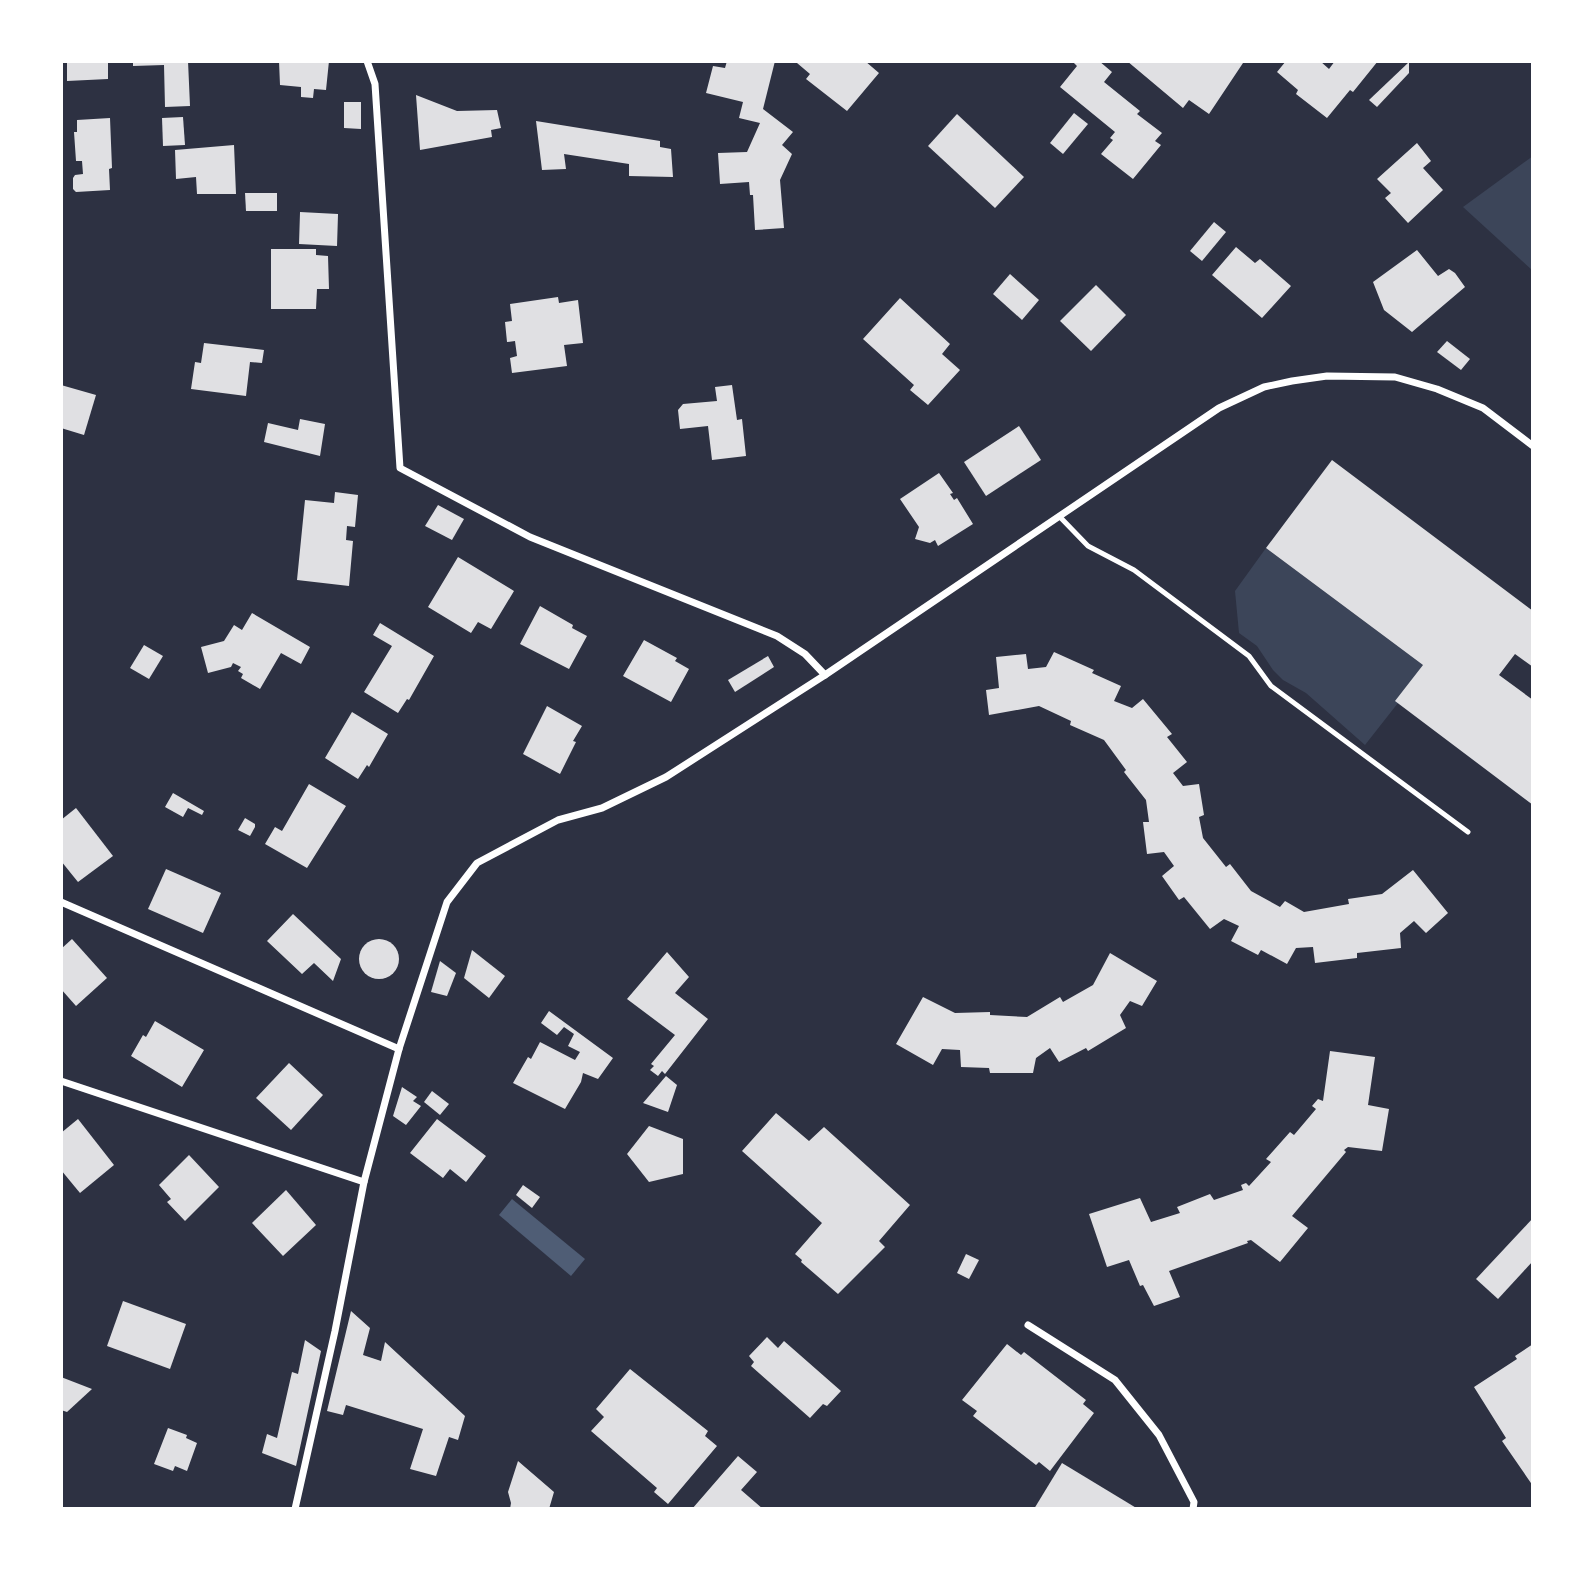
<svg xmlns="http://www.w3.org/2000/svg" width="1594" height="1570" viewBox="0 0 1594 1570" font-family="Figtree,sans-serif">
  <rect width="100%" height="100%" fill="#2d3142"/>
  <g fill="#3c4559">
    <path d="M1533,156V271L1463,207Z"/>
    <path d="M1266,548L1423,665L1398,703L1365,745L1306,693L1283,680L1273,670L1257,646L1239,633L1235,591Z"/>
  </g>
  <path fill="#4f5d75" d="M512,1199L585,1259L571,1276L499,1215Z"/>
  <g fill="#e0e0e3">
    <path d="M67,61H108V79L67,81Z"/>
    <path d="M133,61H188L190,106L165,107L164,65L133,66Z"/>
    <path d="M279,61H329L326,90L314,89L313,98L301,97V87L280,85Z"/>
    <path d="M727,61H775L763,109L793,132L782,145L792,154L780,180L784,228L755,230L753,195H750L749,182L720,184L718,153L747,152L760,123L739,118L743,102L706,93L713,66L725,68Z"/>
    <path d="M798,61H865L879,73L847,111L806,79L810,74L797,63Z"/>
    <path d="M1072,61H1099L1112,72L1104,82L1140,111L1137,114L1162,133L1155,141L1161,145L1133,179L1101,154L1113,140L1110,138L1115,132L1060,87L1077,66Z"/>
    <path d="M1127,61H1241L1243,63L1209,114L1189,100L1183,108Z"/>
    <path d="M1286,61H1320L1329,69L1335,61H1378L1353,92L1350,90L1327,118L1296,94L1298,90L1277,72Z"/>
    <path d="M1409,62V73L1377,107L1369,100Z"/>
    <path d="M416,95L457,111L497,110L501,128L491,130L492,137L420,150Z"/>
    <path d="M344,102H361V129L344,128Z"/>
    <path d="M1074,113L1088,124L1063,154L1050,143Z"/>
    <path d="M957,114L1024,177L995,208L928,146Z"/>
    <path d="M183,117L185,145L163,146L162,118Z"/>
    <path d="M110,118L112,168L109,169L110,190L76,192L73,189V178L75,175L83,174L82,161H76L74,132H77V120Z"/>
    <path d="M536,121L660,141V147L671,149L673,177L629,176V164L564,154L566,169L542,170Z"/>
    <path d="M1417,143L1431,161L1423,168L1443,190L1408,223L1385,198L1391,193L1377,179Z"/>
    <path d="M234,145L236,194H197L196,177L176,179L175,150Z"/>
    <path d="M245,193H277V211H246Z"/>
    <path d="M300,212L338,214L337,246L299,244Z"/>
    <path d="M1214,222L1226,232L1202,261L1190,251Z"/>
    <path d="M1236,247L1255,263L1260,259L1291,286L1262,318L1212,275Z"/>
    <path d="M271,249H316V255L328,256L329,289H317L316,309H271Z"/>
    <path d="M1417,250L1438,276L1449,269L1455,273L1465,287L1412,332L1384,310L1373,282Z"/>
    <path d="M1010,274L1039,300L1022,320L993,294Z"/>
    <path d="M1096,285L1126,315L1091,351L1060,321Z"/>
    <path d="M558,297L559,303L578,300L583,343L564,345L567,366L512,373L510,358L517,356L515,341L507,342L505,322L512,321L510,304Z"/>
    <path d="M900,298L950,344L942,354L960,370L928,405L910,390L914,385L863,339Z"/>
    <path d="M1447,341L1470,359L1461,370L1437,352Z"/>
    <path d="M204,343L264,350L262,363L250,362L246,396L191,389L195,362L201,363Z"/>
    <path d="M61,385L96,395L84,435L61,428Z"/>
    <path d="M732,385L737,420L742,419L746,456L712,460L708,426L680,429L678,410L683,404L717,401L715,387Z"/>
    <path d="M300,419L325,424L320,456L264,442L268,423L298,430Z"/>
    <path d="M1019,426L1041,460L986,496L964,462Z"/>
    <path d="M1332,460L1533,611V667L1515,654L1499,675L1533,700V805L1395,701L1423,665L1266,548Z"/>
    <path d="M939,473L953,493L950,494L954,500L957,498L973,524L938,546L935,540L930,543L915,539L919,527L900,499Z"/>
    <path d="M335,492L358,495L355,527L347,526L346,540L353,541L349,586L297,580L305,500L334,503Z"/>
    <path d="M438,505L464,519L452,540L425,526Z"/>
    <path d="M458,557L514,591L491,629L478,622L471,633L428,607Z"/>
    <path d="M540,606L573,625L572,628L587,636L569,669L520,644Z"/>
    <path d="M252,613L310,647L301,664L281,653L260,689L241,678L243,674L238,671L241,667L233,663L231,667L208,673L201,647L224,641L234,625L242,630Z"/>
    <path d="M380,623L434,656L409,700L407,699L398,713L364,692L392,646L373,635Z"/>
    <path d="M644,640L677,658L675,661L689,669L671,702L623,676Z"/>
    <path d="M144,645L163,656L149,679L130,668Z"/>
    <path d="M1054,652L1094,670L1092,673L1121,686L1114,701L1132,708L1143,699L1172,734L1167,737L1187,762L1173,773L1183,786L1199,784L1204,815L1199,817L1203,838L1226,867L1230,864L1251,891L1280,907L1285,901L1304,912L1349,904L1348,899L1382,894L1413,870L1448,913L1426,933L1414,921L1400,933L1401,948L1357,953V958L1315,963L1313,947L1296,948L1287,964L1261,950L1258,955L1231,941L1239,926L1224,919L1210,929L1184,897L1179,900L1162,876L1174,866L1164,852L1147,854L1143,822H1149L1146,800L1124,772L1126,770L1104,740L1070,725L1071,721L1039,706L989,715L986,690L999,688L996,657L1026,654L1028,669L1046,667Z"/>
    <path d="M768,656L774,667L735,692L728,680Z"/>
    <path d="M547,706L582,726L573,741L576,742L560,774L523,754Z"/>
    <path d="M352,712L388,734L369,767L367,765L358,779L325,758Z"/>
    <path d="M309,784L346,806L307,868L265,844L275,827L282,831Z"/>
    <path d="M173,793L204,811L202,815L188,808L183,817L165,807Z"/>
    <path d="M76,808L113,856L78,882L61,861V820Z"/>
    <path d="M245,818L255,824V827L250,836L238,830Z"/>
    <path d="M166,869L221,893L203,933L148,909Z"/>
    <path d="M293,914L341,959L333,981L314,963L302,974L267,941Z"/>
    <path d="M72,939L107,978L76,1006L61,989V949Z"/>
    <circle cx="379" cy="959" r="20"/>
    <path d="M472,950L505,976L489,998L464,978Z"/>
    <path d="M667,952L689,977L675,993L708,1019L665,1074L662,1071L658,1076L650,1070L654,1066L651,1064L675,1035L627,999Z"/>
    <path d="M1110,953L1157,981L1142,1006L1130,1001L1120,1015L1126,1028L1088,1051L1086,1048L1059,1062L1050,1048L1036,1058L1033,1073H990L989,1068L961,1067L960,1050L942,1049L933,1065L896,1044L923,997L955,1013L990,1012V1015L1027,1017L1060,997L1063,1002L1093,985Z"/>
    <path d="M440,961L456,973L447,996L431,992Z"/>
    <path d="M549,1011L613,1058L598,1079L583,1073L581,1082L565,1109L513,1083L528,1057L531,1059L540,1042L575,1060L580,1052L568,1046L574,1034L564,1027L557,1035L541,1023Z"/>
    <path d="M155,1021L204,1050L182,1087L131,1056L143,1035L146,1037Z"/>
    <path d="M1330,1051L1375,1057L1368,1105L1389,1109L1382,1151L1348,1147L1344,1150L1346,1152L1292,1216L1308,1228L1280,1262L1251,1240L1247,1241L1248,1243L1169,1271L1180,1297L1154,1306L1143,1285L1140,1286L1129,1260L1107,1267L1089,1214L1140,1198L1151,1222L1180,1213L1177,1207L1210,1194L1214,1200L1243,1190L1241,1185L1246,1183L1249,1186L1271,1162L1266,1159L1290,1132L1294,1135L1316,1109L1312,1106L1318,1099L1323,1101Z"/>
    <path d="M289,1063L323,1095L291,1130L256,1098Z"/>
    <path d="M666,1076L677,1085L668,1112L643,1103Z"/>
    <path d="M402,1087L417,1097L413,1101L421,1106L406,1125L393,1116Z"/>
    <path d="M432,1091L449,1104L440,1115L424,1102Z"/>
    <path d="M776,1113L809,1141L824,1127L910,1205L879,1241L885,1247L838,1294L801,1262L802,1260L795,1254L822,1223L742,1151Z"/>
    <path d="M78,1119L114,1165L80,1193L61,1170V1133Z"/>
    <path d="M437,1119L486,1156L466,1182L450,1169L443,1178L410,1153Z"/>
    <path d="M649,1126L683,1139V1174L649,1182L627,1154Z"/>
    <path d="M189,1155L219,1187L185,1221L167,1202L171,1199L159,1185Z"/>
    <path d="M523,1185L540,1197L532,1208L516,1195Z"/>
    <path d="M286,1190L316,1225L283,1256L252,1223Z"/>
    <path d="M1533,1218V1261L1498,1299L1476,1279Z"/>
    <path d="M966,1254L979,1260L969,1279L957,1273Z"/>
    <path d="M123,1301L186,1324L170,1369L107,1346Z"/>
    <path d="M351,1311L370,1328L363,1355L381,1361L385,1342L465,1416L458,1440L449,1437L436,1476L410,1469L423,1429L346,1405L343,1415L327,1411Z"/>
    <path d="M767,1337L778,1348L784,1341L841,1391L827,1406L823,1404L810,1418L751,1366L754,1362L749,1356Z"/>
    <path d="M305,1340L321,1351L296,1466L262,1453L267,1434L277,1438L292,1372L298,1374Z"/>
    <path d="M1007,1344L1021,1355L1024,1352L1086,1400L1083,1404L1094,1413L1050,1471L1039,1462L1036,1465L973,1416L977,1411L962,1400Z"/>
    <path d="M1533,1344V1486L1502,1441L1506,1438L1474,1387L1517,1359L1515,1356Z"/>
    <path d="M630,1369L708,1431L705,1436L717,1446L668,1504L654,1492L657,1488L591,1431L604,1417L596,1409Z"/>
    <path d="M61,1377L92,1389L67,1412L61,1410Z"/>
    <path d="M168,1428L187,1435L186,1438L197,1443L187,1471L175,1466L173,1471L154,1464Z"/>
    <path d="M738,1456L757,1472L741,1490L763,1509H692Z"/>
    <path d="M518,1461L554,1492L549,1509H510L511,1503L508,1492Z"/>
    <path d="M1062,1463L1138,1509H1034Z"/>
  </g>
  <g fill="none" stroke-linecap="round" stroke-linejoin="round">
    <path stroke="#fff" stroke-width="5" d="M1059,516L1088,546L1134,570L1249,656L1271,686L1468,832"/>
    <g stroke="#fff" stroke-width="7">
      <path d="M367,61L375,84L400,468L530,537L777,636L805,654L825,675"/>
      <path d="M61,902L399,1049"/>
      <path d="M61,1081L364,1182"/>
      <path d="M1028,1325L1115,1380L1159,1435L1194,1502L1193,1509"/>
      <path d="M295,1509L335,1331L364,1182L399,1049L447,902L477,863L558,820L602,808L666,777L825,675L1219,408L1264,387L1292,381L1327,376L1395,377L1437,389L1483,408L1533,446"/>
    </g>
  </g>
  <rect width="1594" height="1570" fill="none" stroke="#ffffff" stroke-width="126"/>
</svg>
